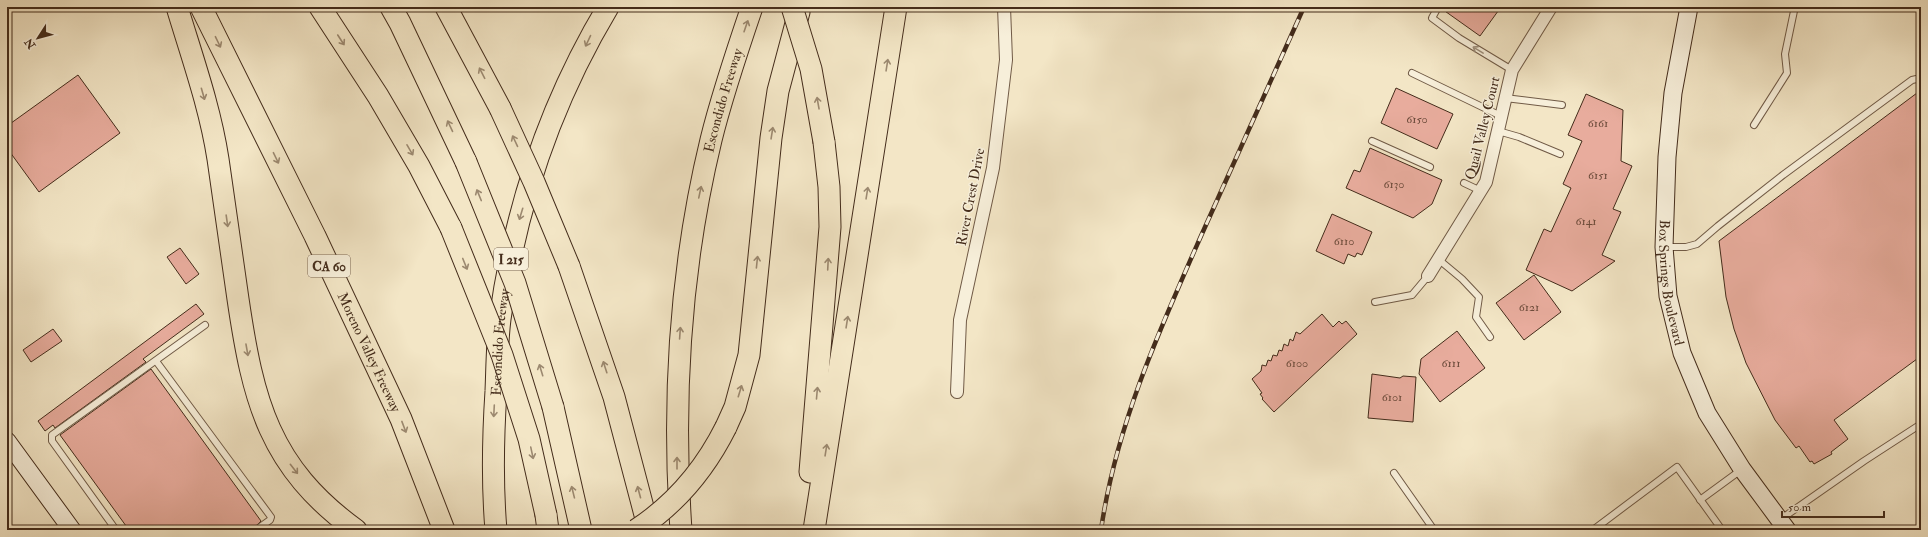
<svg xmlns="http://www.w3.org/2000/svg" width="1928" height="537" viewBox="0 0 1928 537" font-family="'IM FELL Double Pica',serif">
  <rect width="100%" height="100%" fill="#f3e6c6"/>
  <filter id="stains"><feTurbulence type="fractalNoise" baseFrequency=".005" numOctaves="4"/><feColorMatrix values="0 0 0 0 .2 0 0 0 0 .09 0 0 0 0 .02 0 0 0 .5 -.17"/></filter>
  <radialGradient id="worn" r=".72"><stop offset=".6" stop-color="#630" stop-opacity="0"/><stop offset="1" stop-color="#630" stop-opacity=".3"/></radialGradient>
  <g fill="#e8ac9d" stroke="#442c1b">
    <path d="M1442,7H1501L1480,36L1442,9Z"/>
    <path d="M78,75L120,133L39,192L7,148V126Z"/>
    <path d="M1396,88L1453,114L1437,149L1381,123Z"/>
    <path d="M1921,90V356L1834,420L1848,439L1831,452L1832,454L1814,464L1812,461L1810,462L1799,446L1796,448L1775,420L1746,363L1734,329L1726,297L1719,241Z"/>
    <path d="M1586,94L1623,110L1621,161L1632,166L1613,209L1621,212L1602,255L1615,261L1572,291L1526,270L1544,229L1551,232L1571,188L1563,184L1582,141L1568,135Z"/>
    <path d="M1370,148L1442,180L1432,204L1413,218L1346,188L1354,170L1360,172Z"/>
    <path d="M1332,214L1372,232L1362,255L1357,253L1355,257L1348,254L1344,264L1316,251Z"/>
    <path d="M180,248L199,274L186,284L167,257Z"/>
    <path d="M1534,275L1561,312L1524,340L1496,303Z"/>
    <path d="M196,304L204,314L143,359L146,362L55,428L53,425L45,431L38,421Z"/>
    <path d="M1322,314L1333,327L1339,321L1342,324L1346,321L1357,334L1274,412L1262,399L1263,398L1260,394L1262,393L1252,379L1261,371L1262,365L1266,366L1268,360L1271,361L1273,355L1277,356L1279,350L1282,351L1284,344L1288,346L1290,339L1293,341L1296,332L1300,334Z"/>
    <path d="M53,329L62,341L31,362L23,350Z"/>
    <path d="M1457,331L1485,368L1440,402L1419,374L1421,359Z"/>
    <path d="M151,369L261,521L252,530H129L60,435Z"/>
    <path d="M1372,374L1400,378L1403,376L1416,377L1413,422L1368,418Z"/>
  </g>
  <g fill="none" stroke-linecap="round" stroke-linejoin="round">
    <defs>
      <g id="lane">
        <path d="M1438,7L1432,18L1459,38L1512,70"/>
        <path d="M1917,7L1921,12"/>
        <path d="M1412,73L1501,116"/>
        <path d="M1505,98L1562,105"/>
        <path d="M1754,125L1787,73L1785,54L1794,11L1791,7"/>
        <path d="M1498,131L1519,137L1560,154"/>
        <path d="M1372,141L1430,167"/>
        <path d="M1464,183L1481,191"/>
        <path d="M1665,247H1686L1697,244L1718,226L1783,175L1912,80L1921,78"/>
        <path d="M1438,259L1462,279L1479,297L1476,317L1490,337"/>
        <path d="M1375,302L1412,295L1428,276"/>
        <path d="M156,361L271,517L270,520L256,530"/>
        <path d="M1394,473L1434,530"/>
        <path d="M1700,500L1741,470"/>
        <path d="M1781,519L1864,461L1921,424"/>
        <path d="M116,530L52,441V435L205,325"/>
        <path d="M1593,530L1677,467L1722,530"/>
      </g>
      <g id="street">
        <path d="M1428,276L1486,182L1512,70L1551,7"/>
        <path d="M957,392L960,320L993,168L1006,60L1004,7"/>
      </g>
      <g id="secondary">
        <path id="s1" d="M1689,7L1673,93L1667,157L1664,247L1668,296L1682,353L1707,413L1742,469L1787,530"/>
        <path d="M7,441L72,530"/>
      </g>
      <g id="highway">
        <path d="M177,7C192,57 210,107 218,159C225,205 231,252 238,299C253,401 269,467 356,530"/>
        <path id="s2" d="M201,7L315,236L401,419L444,530"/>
        <path d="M320,7L378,96L419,166L451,228"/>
        <path d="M391,7L400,23L466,162"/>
        <path d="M446,7L500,108"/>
        <path d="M569,266L614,397L649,530"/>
        <path d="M553,407L581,530"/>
        <path d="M726,427L735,407L749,355L771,138L778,91L799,12"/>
        <path d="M810,472L830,227L829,187L824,142"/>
        <path d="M546,515L548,530"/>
        <path id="s3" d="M496,530C492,484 493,437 496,391C497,367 497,343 500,319C515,209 551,102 608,7"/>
        <path id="s4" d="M681,530C672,399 680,268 711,140C722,95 737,51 752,7"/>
        <path d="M814,530L896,7"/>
      </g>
    </defs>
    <use href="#lane" stroke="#705a46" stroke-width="8"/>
    <use href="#street" stroke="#705a46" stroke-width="14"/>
    <use href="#secondary" stroke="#442c1b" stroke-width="19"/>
    <use href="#highway" stroke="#442c1b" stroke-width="23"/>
    <use href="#lane" stroke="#f7efda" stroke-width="6"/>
    <use href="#street" stroke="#f7efda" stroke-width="12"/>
    <use href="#secondary" stroke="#f7efda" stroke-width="17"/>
    <use href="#highway" stroke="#f3e6c6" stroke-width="21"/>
    <defs>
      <path id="rail" d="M1101,530C1116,426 1159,331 1201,236C1235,160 1270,83 1304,7"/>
    </defs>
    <use href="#rail" stroke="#442c1b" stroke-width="4.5"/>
    <use href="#rail" stroke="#f7efda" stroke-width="3" stroke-dasharray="9" stroke-linecap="butt"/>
    <defs>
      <g id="highway-bridge">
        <path d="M792,7L811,69L824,142"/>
        <path d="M500,108L534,182L569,266"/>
        <path d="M466,162L515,283L553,407"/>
        <path d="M451,228L502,355L529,439L546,515"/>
        <path d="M636,530C676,504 705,469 726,427"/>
      </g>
    </defs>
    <use href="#highway-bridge" stroke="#442c1b" stroke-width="23" stroke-linecap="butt"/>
    <use href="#highway-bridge" stroke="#f3e6c6" stroke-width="21"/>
  </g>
  <defs><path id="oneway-shaft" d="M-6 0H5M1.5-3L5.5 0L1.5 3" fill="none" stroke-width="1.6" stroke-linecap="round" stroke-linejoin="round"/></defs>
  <g stroke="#9c8970">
    <use href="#oneway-shaft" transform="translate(746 26) rotate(-71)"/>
    <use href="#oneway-shaft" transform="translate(341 40) rotate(57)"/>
    <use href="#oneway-shaft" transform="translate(588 41) rotate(115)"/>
    <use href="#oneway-shaft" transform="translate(218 42) rotate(64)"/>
    <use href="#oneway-shaft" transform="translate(887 65) rotate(-81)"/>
    <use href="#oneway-shaft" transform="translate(482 73) rotate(-117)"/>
    <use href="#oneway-shaft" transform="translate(203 94) rotate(74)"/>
    <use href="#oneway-shaft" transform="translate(818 103) rotate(-100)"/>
    <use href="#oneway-shaft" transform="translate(450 126) rotate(-115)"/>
    <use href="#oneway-shaft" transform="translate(772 133) rotate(-81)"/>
    <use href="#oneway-shaft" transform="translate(515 141) rotate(-115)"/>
    <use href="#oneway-shaft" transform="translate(410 150) rotate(60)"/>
    <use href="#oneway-shaft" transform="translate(276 158) rotate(64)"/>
    <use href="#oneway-shaft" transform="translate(700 192) rotate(-78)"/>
    <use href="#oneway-shaft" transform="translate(867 193) rotate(-81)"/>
    <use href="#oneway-shaft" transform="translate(479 195) rotate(-112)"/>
    <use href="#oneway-shaft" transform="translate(521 214) rotate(107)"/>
    <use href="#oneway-shaft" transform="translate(227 221) rotate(82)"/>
    <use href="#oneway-shaft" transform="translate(757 262) rotate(-84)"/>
    <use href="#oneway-shaft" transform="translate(465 264) rotate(68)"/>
    <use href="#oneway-shaft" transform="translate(828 264) rotate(-87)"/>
    <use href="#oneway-shaft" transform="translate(847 322) rotate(-81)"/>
    <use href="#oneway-shaft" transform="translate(680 333) rotate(-86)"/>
    <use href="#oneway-shaft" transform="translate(247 350) rotate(80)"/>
    <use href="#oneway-shaft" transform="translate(605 367) rotate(-108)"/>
    <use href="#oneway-shaft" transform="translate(541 370) rotate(-107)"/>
    <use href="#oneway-shaft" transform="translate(740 391) rotate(-73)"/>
    <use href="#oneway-shaft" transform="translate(817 393) rotate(-85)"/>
    <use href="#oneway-shaft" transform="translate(494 411) rotate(93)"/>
    <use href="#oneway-shaft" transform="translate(404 427) rotate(69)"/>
    <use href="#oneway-shaft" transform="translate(826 450) rotate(-81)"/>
    <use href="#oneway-shaft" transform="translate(532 453) rotate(78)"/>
    <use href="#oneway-shaft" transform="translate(677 463) rotate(-90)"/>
    <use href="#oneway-shaft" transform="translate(294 469) rotate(52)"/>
    <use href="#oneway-shaft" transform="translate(573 492) rotate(-104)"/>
    <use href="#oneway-shaft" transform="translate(639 492) rotate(-105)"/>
  </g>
  <use stroke="#9e8e7a" href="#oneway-shaft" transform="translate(1478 50) rotate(-149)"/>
  <g text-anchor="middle" stroke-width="3" stroke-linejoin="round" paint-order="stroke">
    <g font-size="12" fill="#6d4c3c">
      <text x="1417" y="123">6150</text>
      <text x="1598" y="127">6161</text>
      <text x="1598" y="179">6151</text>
      <text x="1394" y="188">6130</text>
      <text x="1586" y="225">6141</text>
      <text x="1344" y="245">6110</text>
      <text x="1529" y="311">6121</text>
      <text x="1297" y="367">6100</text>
      <text x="1451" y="367">6111</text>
      <text x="1392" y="401">6101</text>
    </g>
    <g fill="#f7efda" stroke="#7a6654" stroke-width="1">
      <rect x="494" y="248" width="34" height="22" rx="3"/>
      <rect x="308" y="255" width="42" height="22" rx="3"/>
    </g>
    <g font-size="13" font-weight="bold" fill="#442c1b">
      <text x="511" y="264">I 215</text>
      <text x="329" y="271">CA 60</text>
    </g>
    <g font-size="14" fill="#442c1b" stroke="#f7efda">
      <text dy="5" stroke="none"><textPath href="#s4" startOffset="434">Escondido Freeway</textPath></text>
      <text transform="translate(1482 128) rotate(-76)" y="5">Quail Valley Court</text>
      <text transform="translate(970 197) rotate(-79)" y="5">River Crest Drive</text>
      <text dy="5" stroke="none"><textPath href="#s1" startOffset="278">Box Springs Boulevard</textPath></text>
      <text dy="5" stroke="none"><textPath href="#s3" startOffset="188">Escondido Freeway</textPath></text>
      <text dy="5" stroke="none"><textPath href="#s2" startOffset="384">Moreno Valley Freeway</textPath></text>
    </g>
  </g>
  <rect width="1928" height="537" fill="none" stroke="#f3e6c6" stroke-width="24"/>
  <rect x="8" y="8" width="1912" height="521" fill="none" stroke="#442c1b" stroke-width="2"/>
  <rect x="12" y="12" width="1904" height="513" fill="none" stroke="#442c1b"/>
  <g transform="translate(38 38) rotate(234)" stroke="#f7efda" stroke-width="3" paint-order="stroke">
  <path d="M0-3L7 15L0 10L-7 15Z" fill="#442c1b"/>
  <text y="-6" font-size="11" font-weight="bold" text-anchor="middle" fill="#442c1b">N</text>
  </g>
  <path d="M1782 511v6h102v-6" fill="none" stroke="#442c1b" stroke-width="2"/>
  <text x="1788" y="511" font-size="12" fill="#442c1b" stroke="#f7efda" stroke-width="3" paint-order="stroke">50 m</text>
  <rect width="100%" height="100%" filter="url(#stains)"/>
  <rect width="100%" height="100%" fill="url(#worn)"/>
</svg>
